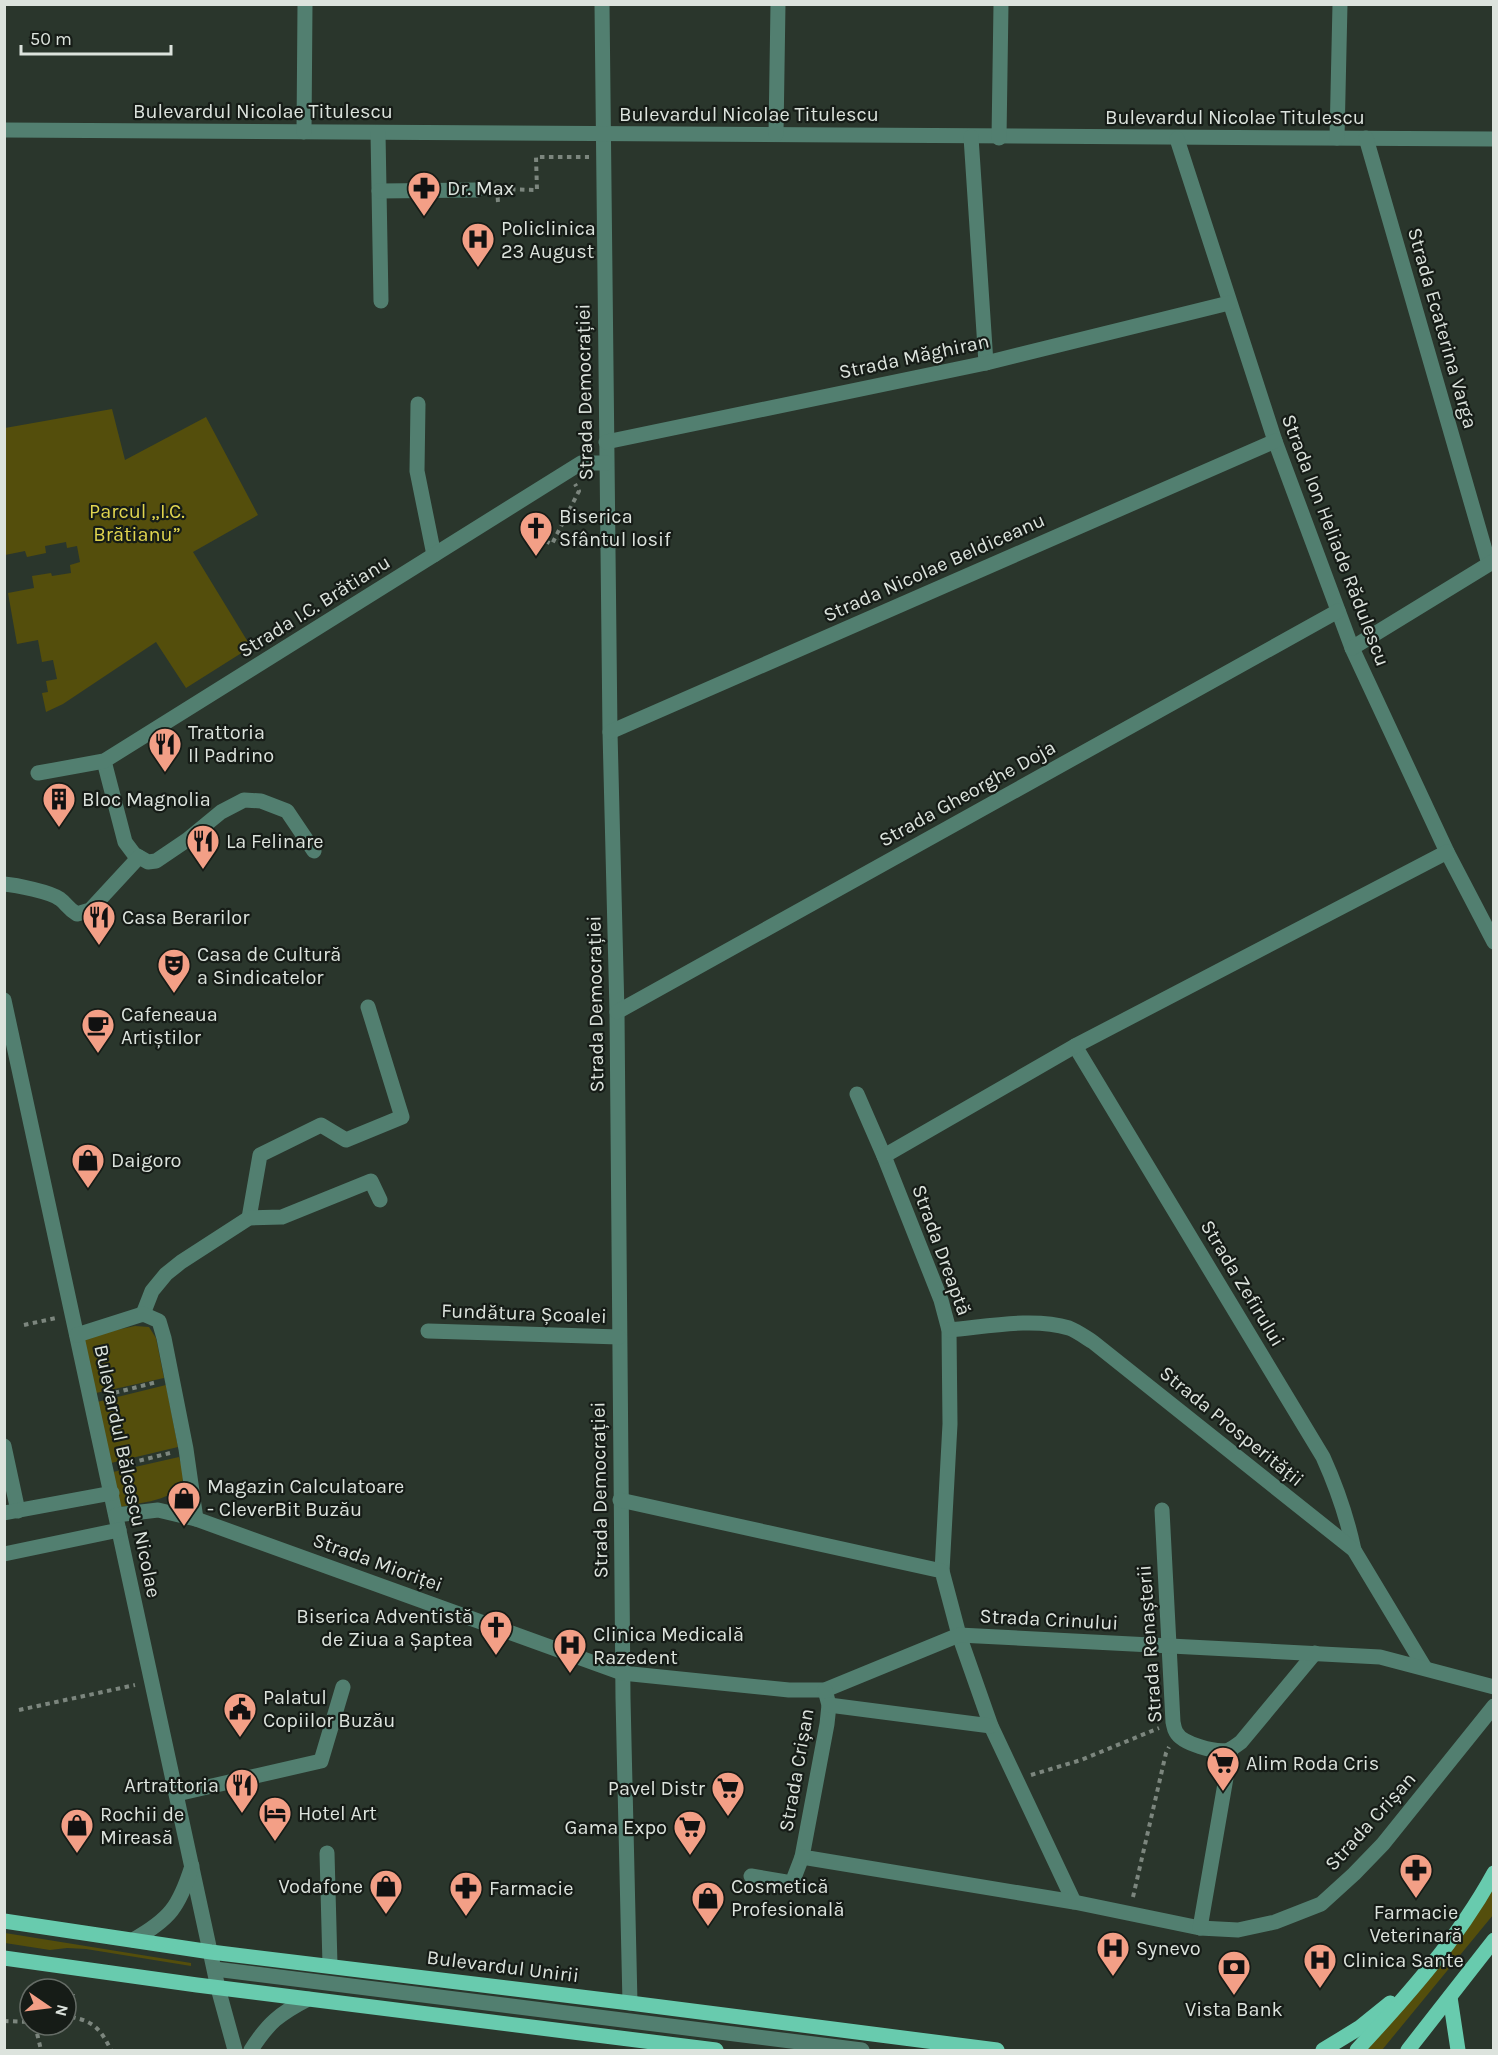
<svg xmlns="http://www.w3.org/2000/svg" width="1498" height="2055" viewBox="0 0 1498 2055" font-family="Karla,sans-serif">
  <rect width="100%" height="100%" fill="#2a362c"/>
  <g fill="#544e0c">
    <path d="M112,409L125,460L206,417L258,515L193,552L251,647L186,688L156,642L63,704L46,712L42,693L48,692L46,681L57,679L53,660L42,662L38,640L17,644L8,593L34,588L32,576L51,573L52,576L71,573L70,565L80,562L77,546L67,548L66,542L45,546L46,553L27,557L25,551L5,555V428Z"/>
    <path d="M135,1326L149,1327L156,1338L164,1378L96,1393L83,1337Z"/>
    <path d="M166,1385L178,1447L111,1463L97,1402Z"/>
    <path d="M179,1457C181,1463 183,1470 183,1476C184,1500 138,1503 120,1507L113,1472Z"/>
    <path d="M1493,1887V1915L1382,2050H1367L1448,1956Z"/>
    <path d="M5,1933L191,1963V1966L86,1949L67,1948L50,1950L5,1943Z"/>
  </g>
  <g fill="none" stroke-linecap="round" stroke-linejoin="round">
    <g stroke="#7c867e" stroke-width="4" stroke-dasharray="4.5 4.5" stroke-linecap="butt">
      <path d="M498,202L497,189L537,190L536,157H589"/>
      <path d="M529,534L552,544L579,491L575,484"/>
      <path d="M24,1325L56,1318"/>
      <path d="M106,1395L157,1382"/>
      <path d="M122,1465L170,1453"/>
      <path d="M19,1710L135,1685"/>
      <path d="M1031,1775L1081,1760L1159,1728"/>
      <path d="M1133,1897L1166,1753L1169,1747"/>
      <path d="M71,2017C94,2021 101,2030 111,2050"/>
      <path d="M66,2018L71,2017L73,1994"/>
      <path d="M4,2021L30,2022"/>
      <path d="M35,2025L41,2050"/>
    </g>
    <g stroke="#527f70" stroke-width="15">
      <path d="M602,4L610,732L617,1012L623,1698L630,2003"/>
      <path d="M4,130L1494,139"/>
      <path d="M304,132L305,4"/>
      <path d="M378,133L381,301"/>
      <path d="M776,134L778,4"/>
      <path d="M971,137L986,363"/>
      <path d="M999,138L1001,4"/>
      <path d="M1337,138L1340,4"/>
      <path d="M1366,138L1489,564"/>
      <path d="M1177,139L1275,441L1352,648L1447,852L1494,942"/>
      <path d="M379,191L477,190"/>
      <path d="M418,404L417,471L434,555"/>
      <path d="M606,442L986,363L1229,303"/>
      <path d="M1352,648L1494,561"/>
      <path d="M610,732L1275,441"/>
      <path d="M104,761L125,842L134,854L148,862L156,861L187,840L221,812L244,800L261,801L287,811L314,851"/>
      <path d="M38,773L104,761L581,463H606"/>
      <path d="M4,884C16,885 51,892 60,899C67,904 67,908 77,914L90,910L139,857"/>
      <path d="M4,1000L218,1988L235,2050"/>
      <path d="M617,1012L1338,611"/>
      <path d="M1075,1046L1323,1457C1337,1488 1347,1517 1354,1550"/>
      <path d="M857,1094L884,1156L941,1300L949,1330L950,1424L942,1571"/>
      <path d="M884,1156L1075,1046L1447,852"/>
      <path d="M249,1218L260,1155L321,1125L346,1140L402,1117L368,1007"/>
      <path d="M143,1314L152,1291L166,1274L181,1262L249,1218L282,1217L371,1181L380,1200"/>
      <path d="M949,1330C985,1327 1033,1317 1069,1328C1077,1331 1085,1337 1093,1342L1354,1550L1425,1668"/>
      <path d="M428,1331L619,1337"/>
      <path d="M77,1335L143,1314L159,1321L164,1338L186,1449L196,1519"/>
      <path d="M4,1446L18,1511"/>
      <path d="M620,1500L942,1571L959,1635L991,1726L1074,1902"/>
      <path d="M1162,1510L1173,1722C1174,1726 1174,1729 1176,1732C1182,1744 1216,1753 1229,1750C1233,1748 1237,1745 1241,1742L1315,1653"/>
      <path d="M4,1513L112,1493"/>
      <path d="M116,1515L158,1510L196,1519L622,1673L789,1690H825L959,1635L1380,1657L1494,1687"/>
      <path d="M4,1554L119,1530"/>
      <path d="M825,1690L829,1705L827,1724L802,1857L1074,1902L1200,1928L1238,1930L1275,1922L1321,1904L1354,1874L1383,1844L1494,1706"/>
      <path d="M829,1705L991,1726"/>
      <path d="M177,1794L321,1761L343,1687"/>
      <path d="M327,1853L330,1965"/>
      <path d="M751,1876L792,1883L802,1857"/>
      <path d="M1200,1928L1231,1749"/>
      <path d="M133,1940C170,1919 179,1907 192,1866"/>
      <path d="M215,1969L862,2050"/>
      <path d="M251,2050C268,2023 279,2014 308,1999"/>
    </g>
    <g stroke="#68cbae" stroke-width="15">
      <path d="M4,1921L211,1952L630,2003L997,2050"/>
      <path d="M4,1958L197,1985L716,2050"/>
      <path d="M1450,1997L1458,2050"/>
      <path d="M1323,2050L1359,2028L1390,2003"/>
      <path d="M1357,2050C1407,1996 1458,1939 1494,1873"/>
      <path d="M1408,2050L1494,1940"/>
    </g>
  </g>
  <defs>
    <symbol id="pharmacy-pin" viewBox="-11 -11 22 30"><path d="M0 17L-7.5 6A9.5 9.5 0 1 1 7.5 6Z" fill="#f39f86" stroke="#161c17"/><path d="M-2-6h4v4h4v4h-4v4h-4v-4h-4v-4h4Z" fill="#111"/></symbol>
    <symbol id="hospital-pin" viewBox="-11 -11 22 30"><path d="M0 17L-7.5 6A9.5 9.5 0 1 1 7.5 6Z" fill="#f39f86" stroke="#161c17"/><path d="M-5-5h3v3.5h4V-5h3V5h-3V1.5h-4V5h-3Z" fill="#111"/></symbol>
    <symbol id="church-pin" viewBox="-11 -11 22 30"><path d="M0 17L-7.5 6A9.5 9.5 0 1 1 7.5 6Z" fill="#f39f86" stroke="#161c17"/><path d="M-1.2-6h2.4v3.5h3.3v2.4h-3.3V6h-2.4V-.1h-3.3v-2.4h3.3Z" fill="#111"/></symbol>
    <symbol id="restaurant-pin" viewBox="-11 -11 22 30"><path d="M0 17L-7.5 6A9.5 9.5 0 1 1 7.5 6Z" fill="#f39f86" stroke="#161c17"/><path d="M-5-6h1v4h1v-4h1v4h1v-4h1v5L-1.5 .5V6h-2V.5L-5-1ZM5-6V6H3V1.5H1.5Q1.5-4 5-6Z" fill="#111"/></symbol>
    <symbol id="building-pin" viewBox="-11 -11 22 30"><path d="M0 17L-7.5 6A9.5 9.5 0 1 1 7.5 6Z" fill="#f39f86" stroke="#161c17"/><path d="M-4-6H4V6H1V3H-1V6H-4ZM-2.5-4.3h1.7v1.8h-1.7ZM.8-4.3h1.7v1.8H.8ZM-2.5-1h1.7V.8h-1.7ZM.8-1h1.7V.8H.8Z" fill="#111"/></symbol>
    <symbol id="theatre-pin" viewBox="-11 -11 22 30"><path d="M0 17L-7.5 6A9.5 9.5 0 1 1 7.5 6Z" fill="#f39f86" stroke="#161c17"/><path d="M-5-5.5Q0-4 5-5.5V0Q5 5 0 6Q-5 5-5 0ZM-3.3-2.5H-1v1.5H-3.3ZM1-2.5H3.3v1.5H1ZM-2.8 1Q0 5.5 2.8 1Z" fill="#111"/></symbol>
    <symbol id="cafe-pin" viewBox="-11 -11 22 30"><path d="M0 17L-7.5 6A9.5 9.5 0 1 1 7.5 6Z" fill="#f39f86" stroke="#161c17"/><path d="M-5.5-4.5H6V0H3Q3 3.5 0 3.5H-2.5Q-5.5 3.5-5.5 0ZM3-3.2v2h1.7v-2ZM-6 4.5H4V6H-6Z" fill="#111"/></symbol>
    <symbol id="shop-pin" viewBox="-11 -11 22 30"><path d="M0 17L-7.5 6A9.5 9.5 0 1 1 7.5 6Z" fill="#f39f86" stroke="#161c17"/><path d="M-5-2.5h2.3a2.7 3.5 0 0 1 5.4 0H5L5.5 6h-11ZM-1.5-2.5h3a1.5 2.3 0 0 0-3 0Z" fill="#111"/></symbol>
    <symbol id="civic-pin" viewBox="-11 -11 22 30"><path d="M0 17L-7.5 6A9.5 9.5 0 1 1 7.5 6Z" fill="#f39f86" stroke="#161c17"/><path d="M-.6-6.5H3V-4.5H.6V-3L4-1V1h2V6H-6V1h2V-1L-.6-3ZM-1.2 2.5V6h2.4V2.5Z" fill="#111"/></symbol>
    <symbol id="supermarket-pin" viewBox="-11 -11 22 30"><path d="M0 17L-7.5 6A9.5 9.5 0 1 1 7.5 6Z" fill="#f39f86" stroke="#161c17"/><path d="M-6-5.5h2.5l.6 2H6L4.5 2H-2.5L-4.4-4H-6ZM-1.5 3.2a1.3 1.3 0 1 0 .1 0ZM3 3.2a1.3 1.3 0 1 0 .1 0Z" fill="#111"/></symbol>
    <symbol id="hotel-pin" viewBox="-11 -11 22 30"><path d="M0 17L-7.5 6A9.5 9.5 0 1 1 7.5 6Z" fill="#f39f86" stroke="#161c17"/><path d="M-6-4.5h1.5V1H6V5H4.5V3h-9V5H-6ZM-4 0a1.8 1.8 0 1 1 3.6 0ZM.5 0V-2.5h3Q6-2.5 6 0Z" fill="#111"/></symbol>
    <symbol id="bank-pin" viewBox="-11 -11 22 30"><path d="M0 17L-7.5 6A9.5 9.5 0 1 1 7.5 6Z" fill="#f39f86" stroke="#161c17"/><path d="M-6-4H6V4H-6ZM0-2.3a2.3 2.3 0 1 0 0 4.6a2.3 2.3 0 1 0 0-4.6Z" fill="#111"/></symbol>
  </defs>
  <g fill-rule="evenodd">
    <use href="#pharmacy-pin" x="405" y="169" width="38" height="52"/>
    <use href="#hospital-pin" x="459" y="220" width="38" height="52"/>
    <use href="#church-pin" x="517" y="509" width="38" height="52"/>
    <use href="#restaurant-pin" x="146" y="725" width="38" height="52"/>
    <use href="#building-pin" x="40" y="780" width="38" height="52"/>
    <use href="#restaurant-pin" x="184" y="822" width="38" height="52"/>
    <use href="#restaurant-pin" x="80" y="898" width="38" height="52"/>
    <use href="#theatre-pin" x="155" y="946" width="38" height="52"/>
    <use href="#cafe-pin" x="79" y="1006" width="38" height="52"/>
    <use href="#shop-pin" x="69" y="1141" width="38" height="52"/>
    <use href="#shop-pin" x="165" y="1479" width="38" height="52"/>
    <use href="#church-pin" x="477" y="1608" width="38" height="52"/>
    <use href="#hospital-pin" x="551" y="1626" width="38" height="52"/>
    <use href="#civic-pin" x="221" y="1690" width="38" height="52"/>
    <use href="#supermarket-pin" x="1204" y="1744" width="38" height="52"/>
    <use href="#restaurant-pin" x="223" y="1766" width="38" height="52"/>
    <use href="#supermarket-pin" x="709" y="1769" width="38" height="52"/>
    <use href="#hotel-pin" x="256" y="1794" width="38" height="52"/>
    <use href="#shop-pin" x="58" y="1806" width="38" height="52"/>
    <use href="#supermarket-pin" x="671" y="1808" width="38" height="52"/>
    <use href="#pharmacy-pin" x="1397" y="1851" width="38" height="52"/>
    <use href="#shop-pin" x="367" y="1867" width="38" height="52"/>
    <use href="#pharmacy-pin" x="447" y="1869" width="38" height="52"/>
    <use href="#shop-pin" x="689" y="1879" width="38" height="52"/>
    <use href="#hospital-pin" x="1094" y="1929" width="38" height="52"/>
    <use href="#hospital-pin" x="1301" y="1941" width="38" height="52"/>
    <use href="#bank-pin" x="1215" y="1948" width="38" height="52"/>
  </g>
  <g text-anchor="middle" stroke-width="4.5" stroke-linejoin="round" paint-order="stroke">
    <g font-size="20" fill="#dce3dd" stroke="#161c17">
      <text x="263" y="118">Bulevardul Nicolae Titulescu</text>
      <text x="749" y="121">Bulevardul Nicolae Titulescu</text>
      <text x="1235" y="124">Bulevardul Nicolae Titulescu</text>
      <text transform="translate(1443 328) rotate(74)" y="7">Strada Ecaterina Varga</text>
      <text transform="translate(914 356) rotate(-12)" y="7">Strada Măghiran</text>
      <text transform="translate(584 392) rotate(-91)" y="7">Strada Democrației</text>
      <text transform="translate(1336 540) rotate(69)" y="7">Strada Ion Heliade Rădulescu</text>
      <text transform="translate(934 567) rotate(-24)" y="7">Strada Nicolae Beldiceanu</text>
      <text transform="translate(314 606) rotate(-32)" y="7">Strada I.C. Brătianu</text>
      <text transform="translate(967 793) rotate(-29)" y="7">Strada Gheorghe Doja</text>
      <text transform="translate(595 1004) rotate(-91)" y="7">Strada Democrației</text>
      <text transform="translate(942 1250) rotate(70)" y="7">Strada Dreaptă</text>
      <text transform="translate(1243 1283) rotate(59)" y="7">Strada Zefirului</text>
      <text transform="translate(524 1313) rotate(2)" y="7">Fundătura Școalei</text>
      <text transform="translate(1232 1426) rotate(39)" y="7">Strada Prosperității</text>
      <text transform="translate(128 1471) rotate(78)" y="7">Bulevardul Bălcescu Nicolae</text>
      <text transform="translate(599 1490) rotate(-91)" y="7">Strada Democrației</text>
      <text transform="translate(378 1562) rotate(20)" y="7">Strada Mioriței</text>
      <text transform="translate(1049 1619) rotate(3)" y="7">Strada Crinului</text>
      <text transform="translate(1149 1644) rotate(-94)" y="7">Strada Renașterii</text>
      <text transform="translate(796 1770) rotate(-80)" y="7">Strada Crișan</text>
      <text transform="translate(1370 1821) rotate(-48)" y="7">Strada Crișan</text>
      <text transform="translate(503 1966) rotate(7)" y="7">Bulevardul Unirii</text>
    </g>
    <g font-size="20" fill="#dce3dd" stroke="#161c17" text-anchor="start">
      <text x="447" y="195">Dr. Max</text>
      <text x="501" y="235">Policlinica<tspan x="501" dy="23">23 August</tspan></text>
      <text x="559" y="523">Biserica<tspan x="559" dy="23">Sfântul Iosif</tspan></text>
      <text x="188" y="739">Trattoria<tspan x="188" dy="23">Il Padrino</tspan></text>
      <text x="82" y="806">Bloc Magnolia</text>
      <text x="226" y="848">La Felinare</text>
      <text x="122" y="924">Casa Berarilor</text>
      <text x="197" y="961">Casa de Cultură<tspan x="197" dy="23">a Sindicatelor</tspan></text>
      <text x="121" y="1021">Cafeneaua<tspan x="121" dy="23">Artiștilor</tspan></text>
      <text x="111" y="1167">Daigoro</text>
      <text x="207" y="1493">Magazin Calculatoare<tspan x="207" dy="23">- CleverBit Buzău</tspan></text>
      <text x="473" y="1623" text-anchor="end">Biserica Adventistă<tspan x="473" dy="23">de Ziua a Șaptea</tspan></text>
      <text x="593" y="1641">Clinica Medicală<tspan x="593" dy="23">Razedent</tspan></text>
      <text x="263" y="1704">Palatul<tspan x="263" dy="23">Copiilor Buzău</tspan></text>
      <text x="1246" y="1770">Alim Roda Cris</text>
      <text x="219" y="1792" text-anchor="end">Artrattoria</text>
      <text x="705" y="1795" text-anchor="end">Pavel Distr</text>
      <text x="298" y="1820">Hotel Art</text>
      <text x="100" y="1821">Rochii de<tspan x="100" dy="23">Mireasă</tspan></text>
      <text x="667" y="1834" text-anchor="end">Gama Expo</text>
      <text x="363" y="1893" text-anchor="end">Vodafone</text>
      <text x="731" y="1893">Cosmetică<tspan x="731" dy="23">Profesională</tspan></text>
      <text x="489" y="1895">Farmacie</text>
      <text x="1416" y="1919" text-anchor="middle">Farmacie<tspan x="1416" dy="23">Veterinară</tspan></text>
      <text x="1136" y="1955">Synevo</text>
      <text x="1343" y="1967">Clinica Sante</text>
      <text x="1234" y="2016" text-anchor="middle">Vista Bank</text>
    </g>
    <g font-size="20" fill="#e0d54f" stroke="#161c17">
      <text x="137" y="518">Parcul „I.C.<tspan x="137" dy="23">Brătianu”</tspan></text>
    </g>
  </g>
  <rect width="1498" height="2055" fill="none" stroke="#dce3dd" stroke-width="12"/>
  <g transform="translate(48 2007) rotate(104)"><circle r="28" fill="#161c17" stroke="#656c66" stroke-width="1.5"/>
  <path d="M0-4.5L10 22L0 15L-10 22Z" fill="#f39f86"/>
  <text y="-9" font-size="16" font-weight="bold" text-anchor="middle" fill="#dce3dd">N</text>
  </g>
  <path d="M21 45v9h150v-9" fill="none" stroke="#dce3dd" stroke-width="3"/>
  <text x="30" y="45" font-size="18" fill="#dce3dd" stroke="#161c17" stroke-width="4.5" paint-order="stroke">50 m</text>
</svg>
